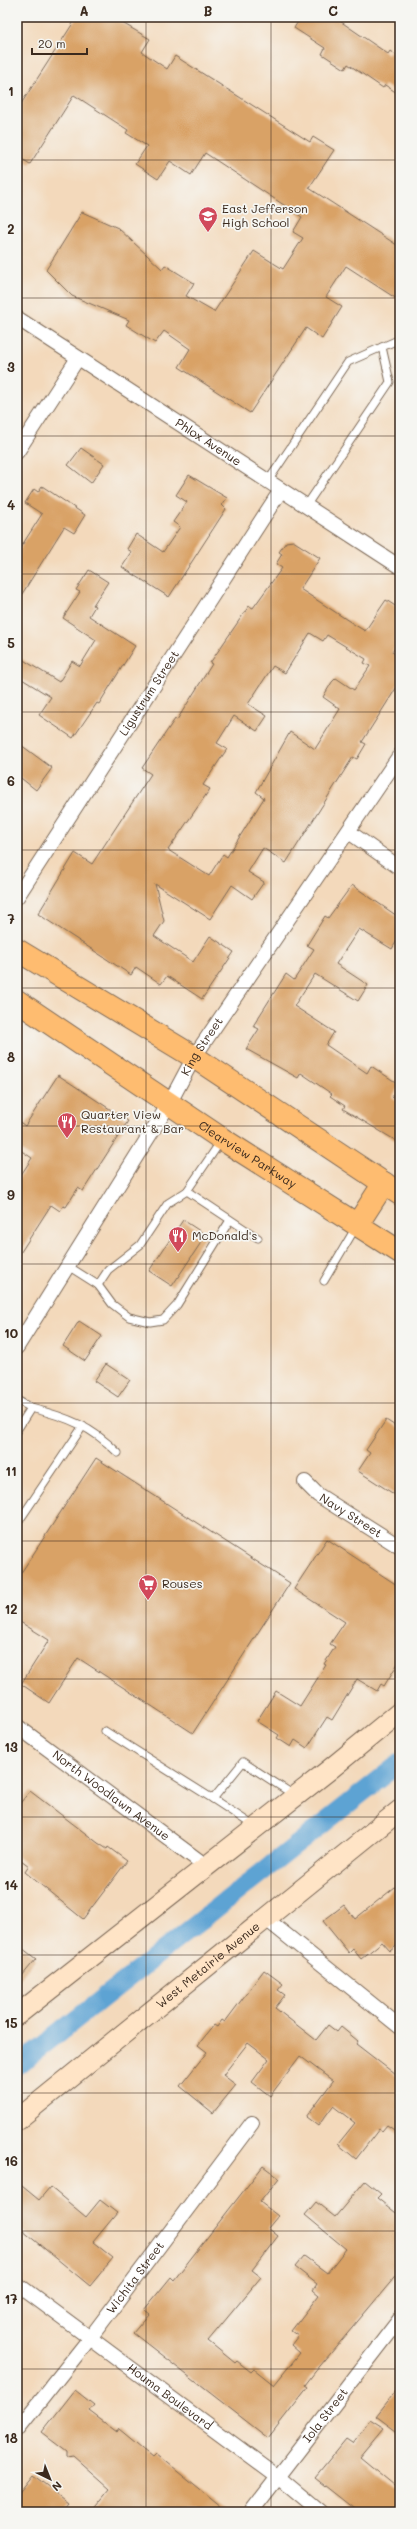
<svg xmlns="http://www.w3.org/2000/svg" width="417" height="2529" viewBox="0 0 417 2529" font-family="Mali,sans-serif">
  <rect width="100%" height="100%" fill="#f6f6f2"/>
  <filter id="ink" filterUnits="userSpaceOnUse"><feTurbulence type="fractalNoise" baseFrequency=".025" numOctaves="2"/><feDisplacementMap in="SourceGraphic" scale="8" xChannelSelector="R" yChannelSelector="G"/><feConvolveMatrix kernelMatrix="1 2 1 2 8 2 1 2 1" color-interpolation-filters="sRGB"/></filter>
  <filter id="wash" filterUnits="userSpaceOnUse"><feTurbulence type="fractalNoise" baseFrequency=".012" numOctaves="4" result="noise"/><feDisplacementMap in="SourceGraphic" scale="16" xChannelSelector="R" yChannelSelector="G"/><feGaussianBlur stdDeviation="0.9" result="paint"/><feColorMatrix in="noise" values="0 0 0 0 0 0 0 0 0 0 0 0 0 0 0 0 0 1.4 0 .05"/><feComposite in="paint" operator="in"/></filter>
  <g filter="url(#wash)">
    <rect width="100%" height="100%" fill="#f3d9bb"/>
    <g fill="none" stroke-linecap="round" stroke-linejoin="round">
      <path stroke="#5da3d3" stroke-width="19" d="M17,2066L400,1763"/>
    </g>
    <g id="blocks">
      <g fill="#d9a266" fill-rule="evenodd">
        <path d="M77,17H112L150,39L142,52L167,69L175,56L310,142L313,137L334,150L309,188L400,247V301L346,266L326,297L342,307L322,339L306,328L250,413L179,367L190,349L164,331L155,343L126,325L129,320L72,296L46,270L82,212L118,228L162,269L165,265L194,283L186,296L214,312L254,251L283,269L303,238L293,232L302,217L205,153L191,175L170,161L158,179L135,164L147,146L126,133L128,130L74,95L30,164L17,156V110Z"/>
        <path d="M301,17H334L388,54L390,51L400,58V95L385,85L383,88L348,64L345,69L322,54L325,48L294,28Z"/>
        <path d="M81,448L104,464L91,483L68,465Z"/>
        <path d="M189,475L227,498L222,505L226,509L169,597L122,567L132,552L127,549L136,534L163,552L180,527L173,522L187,502L176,495Z"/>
        <path d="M42,486L85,515L74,533L64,527L17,602V553L42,514L25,503L34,489L38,492Z"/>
        <path d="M293,541L320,558L300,589L355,625L365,631L386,600L400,609V641L392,652L400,657V682L362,742L366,744L357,759L353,757L286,863L263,848L248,872L264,882L252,899L232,885L210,919L155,884L164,921L154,936L193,962L210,936L234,952L202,999L167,976L161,984L136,967L131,975L38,914L75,853L92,864L151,774L142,768L175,719L177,720L212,664L210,663L249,606L253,608L282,568L276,564L282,554L279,552L286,542ZM310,633L323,641L327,635L366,659L364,663L370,666L354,690L336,678L332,682L323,697L340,709L315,749L290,732L256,792L264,798L227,857L223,854L209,876L168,850L210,789L203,785L227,749L217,743L234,716L257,731L267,716L248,704L273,666L285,673Z"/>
        <path d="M89,570L108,582L93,605L95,606L89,616L135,646L99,704L97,703L73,738L39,715L51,697L17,676V656L59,682L72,661L80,666L96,640L63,618L80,592L76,590Z"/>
        <path d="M17,742L52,768L36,790L17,775Z"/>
        <path d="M352,885L400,918V935L392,949L359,929L336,964L368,985L358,1001L315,974L294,1006L334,1032L326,1045L367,1073L371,1066L400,1085L392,1097L400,1102V1143L343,1109L345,1106L330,1096L332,1094L301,1073L298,1078L246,1049L259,1029L253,1026L286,974L294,980L314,949L307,945L325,916L328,918Z"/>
        <path d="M58,1075L128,1121L83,1191L78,1188L66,1207L63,1206L60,1211L51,1205L17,1258V1181L32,1158L17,1148V1120L25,1126Z"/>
        <path d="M183,1220L206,1235L172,1286L149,1271Z"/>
        <path d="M79,1321L102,1336L85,1361L63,1346Z"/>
        <path d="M106,1364L130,1380L118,1397L94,1381Z"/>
        <path d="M386,1420L400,1429V1498L358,1471L370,1453L366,1450Z"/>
        <path d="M96,1458L290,1583L193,1733L78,1658L49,1703L21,1684L49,1640L17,1620V1579Z"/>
        <path d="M327,1539L400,1587V1660L384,1686L381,1684L377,1691L357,1679L332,1720L327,1717L307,1748L295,1740L291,1747L277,1738L279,1735L257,1721L276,1691L300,1706L326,1665L324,1664L335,1647L330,1644L345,1622L294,1589Z"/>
        <path d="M30,1791L98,1843L107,1849L108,1847L127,1861L83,1919L25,1872L29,1866L17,1857V1807Z"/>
        <path d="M400,1883V1943L390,1951L382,1942L361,1959L353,1949L349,1953L323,1921L344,1905L355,1919Z"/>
        <path d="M17,1944L36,1959L17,1982Z"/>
        <path d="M264,1970L283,1984L278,1990L285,1995L275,2008L316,2040L328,2025L337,2032L341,2027L358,2041L356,2044L400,2078V2134L387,2125L382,2131L379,2129L356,2159L338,2144L355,2123L333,2106L318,2126L306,2117L333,2081L300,2056L270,2096L252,2082L269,2059L248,2043L223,2075L236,2085L213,2113L180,2086L207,2052L198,2045L214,2025L217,2027L222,2020L225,2022Z"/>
        <path d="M263,2166L279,2178L260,2202L278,2216L268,2228L278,2236L252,2270L261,2277L208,2341L235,2363L237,2361L251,2372L254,2369L274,2385L300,2353L291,2345L298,2336L291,2331L319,2295L313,2290L317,2284L295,2267L304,2256L327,2273L346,2249L305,2215L316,2202L335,2217L365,2181L381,2194L377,2198L400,2216V2271L315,2372L305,2385L308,2387L268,2438L133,2333L149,2314L144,2310L171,2277L174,2280Z"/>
        <path d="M17,2182L39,2200L50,2187L86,2217L100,2200L117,2213L93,2242L113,2258L90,2286L17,2226Z"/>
        <path d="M400,2386V2434L376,2416Z"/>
        <path d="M75,2390L94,2405L89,2411L117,2432L119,2429L153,2457L156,2454L227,2512H90L110,2488L74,2456L67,2457V2451L42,2432Z"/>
        <path d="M370,2419L384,2428L360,2457L400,2490V2512H358L315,2478L346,2440L352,2444Z"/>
        <path d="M33,2475L68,2502L60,2512H22L17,2508V2495Z"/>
      </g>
    </g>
  </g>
  <g filter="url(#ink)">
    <use href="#blocks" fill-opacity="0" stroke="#7b6755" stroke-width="1"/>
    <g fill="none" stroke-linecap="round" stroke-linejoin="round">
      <defs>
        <g id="lane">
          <path d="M268,481L348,362L400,339"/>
          <path d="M306,506L390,382L382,347"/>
          <path d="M187,1191L258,1238"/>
          <path d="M68,1266L98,1285L112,1304L129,1317L150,1322L163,1320L177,1305L230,1220"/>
          <path d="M324,1281L356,1227"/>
          <path d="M98,1285L108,1270L140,1245L168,1203L187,1191L221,1141"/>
          <path d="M17,1400L31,1408L17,1430"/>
          <path d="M31,1408C67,1417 91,1426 118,1453"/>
          <path d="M17,1524L83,1426"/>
          <path d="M105,1731L213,1799"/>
          <path d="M254,1826L213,1799L243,1762L294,1795"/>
        </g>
        <g id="street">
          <path id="s1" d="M17,318L400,567"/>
          <path d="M17,452L78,358"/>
          <path d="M349,832L400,868"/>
          <path id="s2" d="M17,897L281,490"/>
          <path id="s3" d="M17,1347L169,1104L194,1057L400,755"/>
          <path id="s4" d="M305,1482L318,1495L400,1547"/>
          <path id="s5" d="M17,1726L206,1866"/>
          <path d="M265,1918L400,2027"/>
          <path id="s6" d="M17,2284L278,2477L320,2512"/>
          <path id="s7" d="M17,2430L90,2338L252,2123"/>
          <path id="s8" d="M251,2512L400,2319"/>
        </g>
        <g id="secondary">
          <path d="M17,2015L329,1770L400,1712"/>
          <path id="s9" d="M17,2120L400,1810"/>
        </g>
        <g id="highway">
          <path d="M17,950L194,1057L400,1194"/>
          <path id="s10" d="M17,1001L222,1139L400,1252"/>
          <path d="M357,1225L384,1183"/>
        </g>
      </defs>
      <use href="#lane" stroke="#7b6755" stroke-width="9"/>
      <use href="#street" stroke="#7b6755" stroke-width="16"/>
      <use href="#secondary" stroke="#7b6755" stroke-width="22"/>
      <use href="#highway" stroke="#7b6755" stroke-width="24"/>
      <use href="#lane" stroke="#fff" stroke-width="7"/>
      <use href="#street" stroke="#fff" stroke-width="14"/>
      <use href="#secondary" stroke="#ffe4c6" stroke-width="20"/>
      <use href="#highway" stroke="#febc70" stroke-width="22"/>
    </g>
  </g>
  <path fill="none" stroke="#3b2a1e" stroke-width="1" stroke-opacity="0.55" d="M146,17V2512M271,17V2512M17,160H400M17,298H400M17,436H400M17,574H400M17,712H400M17,850H400M17,988H400M17,1126H400M17,1264H400M17,1403H400M17,1541H400M17,1679H400M17,1817H400M17,1955H400M17,2093H400M17,2231H400M17,2369H400"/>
  <defs>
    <symbol id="school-pin" viewBox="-11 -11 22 30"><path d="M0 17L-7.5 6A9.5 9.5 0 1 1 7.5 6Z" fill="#d1495b" stroke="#f6f6f2"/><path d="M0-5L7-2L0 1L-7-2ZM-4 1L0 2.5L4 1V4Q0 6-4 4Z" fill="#fff"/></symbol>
    <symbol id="restaurant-pin" viewBox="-11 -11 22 30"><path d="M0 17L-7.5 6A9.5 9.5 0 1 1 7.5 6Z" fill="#d1495b" stroke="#f6f6f2"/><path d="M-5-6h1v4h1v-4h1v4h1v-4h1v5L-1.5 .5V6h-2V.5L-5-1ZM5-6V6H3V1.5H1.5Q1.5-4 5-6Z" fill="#fff"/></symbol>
    <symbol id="supermarket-pin" viewBox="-11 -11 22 30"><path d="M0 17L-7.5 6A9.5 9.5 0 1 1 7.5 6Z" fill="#d1495b" stroke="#f6f6f2"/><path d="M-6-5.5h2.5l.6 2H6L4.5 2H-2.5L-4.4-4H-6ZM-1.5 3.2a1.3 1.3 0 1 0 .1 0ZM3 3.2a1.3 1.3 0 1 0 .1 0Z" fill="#fff"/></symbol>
  </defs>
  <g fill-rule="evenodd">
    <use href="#school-pin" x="197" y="205" width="22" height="30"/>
    <use href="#restaurant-pin" x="56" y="1111" width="22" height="30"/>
    <use href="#restaurant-pin" x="167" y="1225" width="22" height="30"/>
    <use href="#supermarket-pin" x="137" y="1573" width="22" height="30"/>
  </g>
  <g text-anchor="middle" stroke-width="3.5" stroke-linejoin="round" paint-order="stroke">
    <g font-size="12" fill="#3b2a1e" stroke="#f6f6f2" text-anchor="start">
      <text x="222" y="213">East Jefferson<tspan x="222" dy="14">High School</tspan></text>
      <text x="81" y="1119">Quarter View<tspan x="81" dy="14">Restaurant &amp; Bar</tspan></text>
      <text x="192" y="1240">McDonald's</text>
      <text x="162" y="1588">Rouses</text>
    </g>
    <g font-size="12" fill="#3b2a1e" stroke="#f6f6f2">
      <text dy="4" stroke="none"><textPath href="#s1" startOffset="228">Phlox Avenue</textPath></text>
      <text dy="4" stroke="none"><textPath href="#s2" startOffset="243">Ligustrum Street</textPath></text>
      <text dy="4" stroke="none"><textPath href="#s3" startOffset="353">King Street</textPath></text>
      <text dy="4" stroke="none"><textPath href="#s10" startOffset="277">Clearview Parkway</textPath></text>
      <text dy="4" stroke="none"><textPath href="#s4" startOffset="57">Navy Street</textPath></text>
      <text dy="4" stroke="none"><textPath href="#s5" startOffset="117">North Woodlawn Avenue</textPath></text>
      <text dy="4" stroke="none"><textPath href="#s9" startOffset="246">West Metairie Avenue</textPath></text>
      <text dy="4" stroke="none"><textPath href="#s7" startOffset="193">Wichita Street</textPath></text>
      <text dy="4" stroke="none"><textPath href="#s6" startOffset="190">Houma Boulevard</textPath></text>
      <text dy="4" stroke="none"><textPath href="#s8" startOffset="122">Iola Street</textPath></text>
    </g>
  </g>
  <rect width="417" height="2529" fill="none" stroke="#f6f6f2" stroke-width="44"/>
  <g transform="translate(50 2479) rotate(137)" stroke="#f6f6f2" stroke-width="3" paint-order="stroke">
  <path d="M0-3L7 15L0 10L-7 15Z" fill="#3b2a1e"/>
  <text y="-6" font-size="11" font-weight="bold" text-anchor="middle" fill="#3b2a1e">N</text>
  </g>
  <path d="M32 48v6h55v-6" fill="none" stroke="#3b2a1e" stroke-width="2"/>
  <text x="38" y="48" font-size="12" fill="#3b2a1e" stroke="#f6f6f2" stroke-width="3" paint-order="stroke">20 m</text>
  <rect x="22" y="22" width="373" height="2485" fill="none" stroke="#3b2a1e" stroke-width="1.5"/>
  <g font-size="13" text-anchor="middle" font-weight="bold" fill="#3b2a1e">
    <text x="84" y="16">A</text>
    <text x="208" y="16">B</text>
    <text x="333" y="16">C</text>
    <text x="11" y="96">1</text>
    <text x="11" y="234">2</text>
    <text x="11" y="372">3</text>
    <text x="11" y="510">4</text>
    <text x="11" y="648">5</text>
    <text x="11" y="786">6</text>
    <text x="11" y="924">7</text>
    <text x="11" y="1062">8</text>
    <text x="11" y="1200">9</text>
    <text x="11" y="1338">10</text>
    <text x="11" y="1476">11</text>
    <text x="11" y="1614">12</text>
    <text x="11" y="1752">13</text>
    <text x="11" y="1890">14</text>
    <text x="11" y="2028">15</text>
    <text x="11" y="2166">16</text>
    <text x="11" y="2304">17</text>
    <text x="11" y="2443">18</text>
  </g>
</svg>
